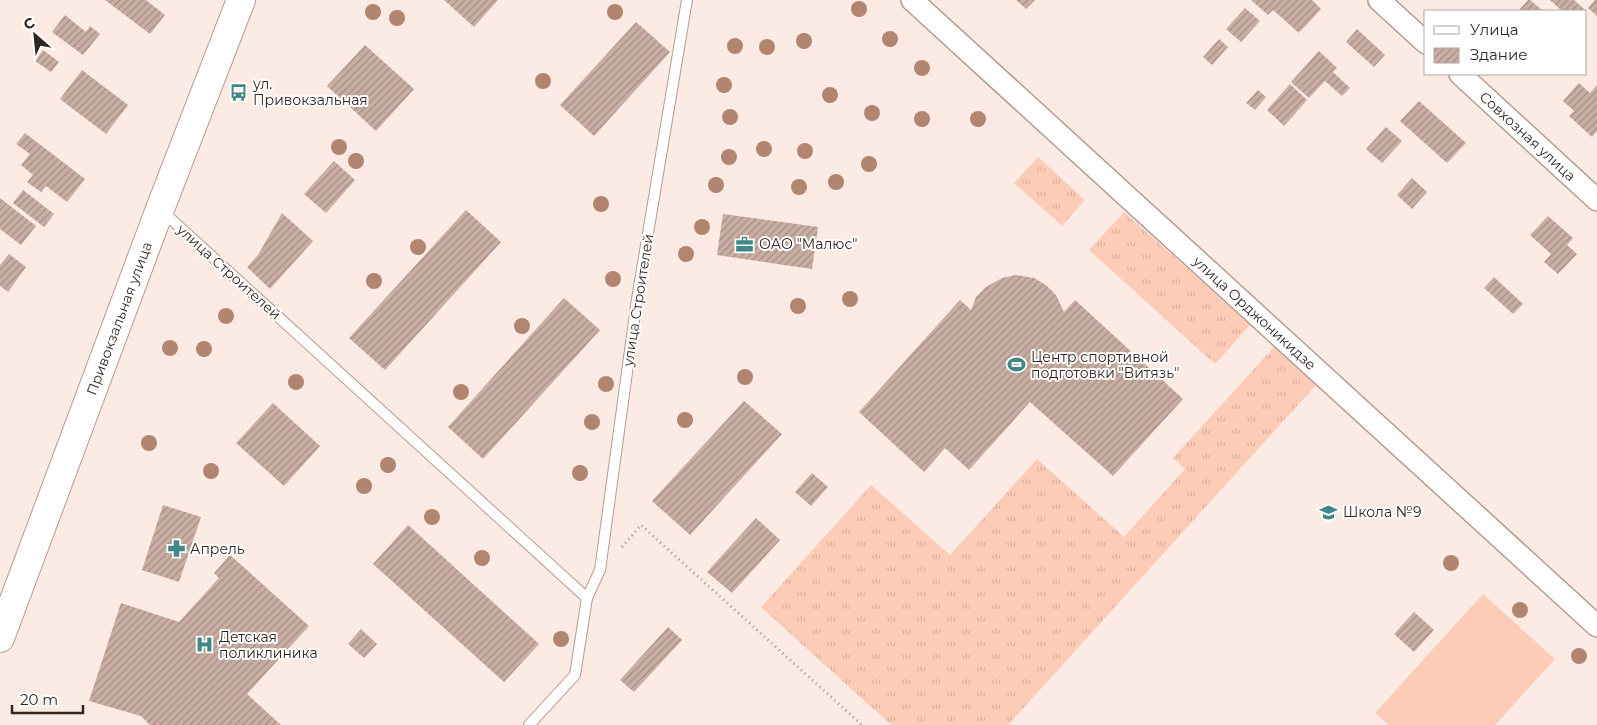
<svg xmlns="http://www.w3.org/2000/svg" width="1597" height="725" viewBox="0 0 1597 725" font-family="Montserrat,sans-serif">
  <defs>
    <pattern id="grass-tufts" width="24" height="20" patternUnits="userSpaceOnUse" patternTransform="scale(1.25)"><rect width="24" height="20" fill="#fdccb7"/><path d="M3 7l-1-3M5 7V3M7 7l1-3M15 17l-1-3M17 17v-4M19 17l1-3" fill="none" stroke="#d9af9d"/></pattern>
    <pattern id="building-hatch" width="6" height="6" patternUnits="userSpaceOnUse" patternTransform="scale(1.25)"><rect width="6" height="6" fill="#c9aea3"/><path d="M-1 1l2-2M0 6l6-6M5 7l2-2" fill="none" stroke="#a48e84"/></pattern>
  </defs>
  <rect width="100%" height="100%" fill="#fcebe4"/>
  <g fill="url(#grass-tufts)">
    <path d="M1038,157L1085,200L1062,226L1014,183Z"/>
    <path d="M1124,212L1250,325L1215,364L1089,250Z"/>
    <path d="M1274,347L1316,385L1008,725H891L761,607L871,485L950,555L1037,459L1124,537L1185,469L1173,458Z"/>
  </g>
  <path fill="#fdccb7" d="M1483,594L1555,659L1495,725H1388L1375,713Z"/>
  <g fill="url(#building-hatch)">
    <path d="M105,0H146L165,15L150,34Z"/>
    <path d="M444,0H498L474,27Z"/>
    <path d="M1016,0H1035L1026,9Z"/>
    <path d="M1251,0H1312L1321,9L1299,33L1273,10L1268,15Z"/>
    <path d="M1528,0H1530L1543,11H1518Z"/>
    <path d="M1550,0H1574L1584,9L1582,11H1562Z"/>
    <path d="M1595,0H1597V16L1588,8Z"/>
    <path d="M1245,8L1260,21L1241,42L1226,29Z"/>
    <path d="M65,15L86,32L90,26L100,34L83,55L52,32Z"/>
    <path d="M636,22L670,52L594,136L560,105Z"/>
    <path d="M1357,29L1385,55L1374,67L1346,42Z"/>
    <path d="M1219,39L1228,47L1212,65L1203,57Z"/>
    <path d="M365,45L414,89L376,131L327,86Z"/>
    <path d="M43,50L59,62L51,72L35,61Z"/>
    <path d="M1319,51L1337,68L1333,72L1350,88L1342,96L1325,81L1309,98L1291,82Z"/>
    <path d="M82,70L128,105L106,134L60,99Z"/>
    <path d="M1579,83L1590,93L1597,85V131L1592,137L1569,116L1574,111L1563,101Z"/>
    <path d="M1290,84L1307,100L1284,126L1267,110Z"/>
    <path d="M1258,90L1266,97L1255,110L1246,103Z"/>
    <path d="M1419,101L1466,143L1447,163L1400,121Z"/>
    <path d="M1386,127L1402,141L1382,163L1366,149Z"/>
    <path d="M25,133L85,179L67,202L46,186L41,192L27,182L33,175L21,165L30,154L16,144Z"/>
    <path d="M334,161L355,180L326,213L304,194Z"/>
    <path d="M1412,178L1427,192L1412,209L1397,195Z"/>
    <path d="M23,190L54,214L44,227L13,203Z"/>
    <path d="M0,198L36,226L21,245L0,229Z"/>
    <path d="M466,210L501,242L385,370L349,338Z"/>
    <path d="M282,213L313,241L270,289L247,267L258,255Z"/>
    <path d="M723,214L818,227L812,269L717,255Z"/>
    <path d="M1548,216L1573,238L1567,245L1577,254L1558,274L1544,262L1551,254L1530,235Z"/>
    <path d="M9,254L26,267L8,292L0,286V265Z"/>
    <path d="M1016,275L1034,278L1046,285L1056,295L1064,312L1075,300L1183,399L1113,476L1030,402L969,470L945,448L924,472L859,412L960,300L971,310L976,297L986,287L1002,278Z"/>
    <path d="M1494,277L1523,304L1513,314L1484,288Z"/>
    <path d="M564,298L600,330L483,459L448,427Z"/>
    <path d="M744,401L782,434L690,535L652,501Z"/>
    <path d="M273,403L320,446L284,486L236,443Z"/>
    <path d="M812,473L828,487L811,506L795,492Z"/>
    <path d="M163,505L201,517L179,582L142,570Z"/>
    <path d="M756,518L780,540L732,593L707,572Z"/>
    <path d="M408,525L539,644L504,682L373,564Z"/>
    <path d="M230,555L309,626L247,694L281,725H150L141,716L89,701L121,603L179,622L219,578L214,573Z"/>
    <path d="M1414,612L1434,630L1414,652L1394,634Z"/>
    <path d="M668,627L682,640L634,692L620,680Z"/>
    <path d="M361,629L377,644L364,658L348,644Z"/>
  </g>
  <g fill="none" stroke-linecap="round" stroke-linejoin="round">
    <defs>
      <g id="service">
        <path d="M161,210L587,598"/>
        <path d="M529,725L575,675L587,598L600,570L637,299L687,0"/>
      </g>
      <g id="minor">
        <path id="s1" d="M912,0L1597,626"/>
        <path d="M1379,0L1426,43"/>
        <path id="s2" d="M1460,74L1597,200"/>
      </g>
      <g id="secondary">
        <path id="s3" d="M0,638L160,209L241,0"/>
      </g>
    </defs>
    <use href="#service" stroke="#b69c91" stroke-width="12"/>
    <use href="#minor" stroke="#b69c91" stroke-width="24"/>
    <use href="#secondary" stroke="#b69c91" stroke-width="30"/>
    <path stroke="#a49690" stroke-width="3" stroke-dasharray="1 4" stroke-linecap="butt" d="M622,547L641,525L862,725"/>
    <use href="#service" stroke="#fff" stroke-width="10"/>
    <use href="#minor" stroke="#fff" stroke-width="21"/>
    <use href="#secondary" stroke="#fff" stroke-width="28"/>
  </g>
  <g fill="#b28570">
    <circle cx="859" cy="9" r="8"/>
    <circle cx="373" cy="12" r="8"/>
    <circle cx="615" cy="12" r="8"/>
    <circle cx="397" cy="18" r="8"/>
    <circle cx="890" cy="39" r="8"/>
    <circle cx="804" cy="41" r="8"/>
    <circle cx="735" cy="46" r="8"/>
    <circle cx="767" cy="47" r="8"/>
    <circle cx="922" cy="68" r="8"/>
    <circle cx="543" cy="81" r="8"/>
    <circle cx="724" cy="85" r="8"/>
    <circle cx="830" cy="95" r="8"/>
    <circle cx="872" cy="113" r="8"/>
    <circle cx="730" cy="117" r="8"/>
    <circle cx="922" cy="119" r="8"/>
    <circle cx="978" cy="119" r="8"/>
    <circle cx="339" cy="147" r="8"/>
    <circle cx="764" cy="149" r="8"/>
    <circle cx="805" cy="151" r="8"/>
    <circle cx="729" cy="157" r="8"/>
    <circle cx="356" cy="161" r="8"/>
    <circle cx="869" cy="164" r="8"/>
    <circle cx="836" cy="182" r="8"/>
    <circle cx="716" cy="185" r="8"/>
    <circle cx="799" cy="187" r="8"/>
    <circle cx="601" cy="204" r="8"/>
    <circle cx="702" cy="227" r="8"/>
    <circle cx="418" cy="247" r="8"/>
    <circle cx="686" cy="254" r="8"/>
    <circle cx="613" cy="279" r="8"/>
    <circle cx="374" cy="281" r="8"/>
    <circle cx="850" cy="299" r="8"/>
    <circle cx="798" cy="306" r="8"/>
    <circle cx="226" cy="316" r="8"/>
    <circle cx="522" cy="326" r="8"/>
    <circle cx="170" cy="348" r="8"/>
    <circle cx="204" cy="349" r="8"/>
    <circle cx="745" cy="377" r="8"/>
    <circle cx="296" cy="382" r="8"/>
    <circle cx="606" cy="384" r="8"/>
    <circle cx="461" cy="392" r="8"/>
    <circle cx="685" cy="420" r="8"/>
    <circle cx="592" cy="422" r="8"/>
    <circle cx="149" cy="443" r="8"/>
    <circle cx="388" cy="465" r="8"/>
    <circle cx="211" cy="471" r="8"/>
    <circle cx="580" cy="473" r="8"/>
    <circle cx="364" cy="486" r="8"/>
    <circle cx="432" cy="517" r="8"/>
    <circle cx="482" cy="558" r="8"/>
    <circle cx="1451" cy="563" r="8"/>
    <circle cx="1520" cy="610" r="8"/>
    <circle cx="561" cy="639" r="8"/>
    <circle cx="1579" cy="656" r="8"/>
  </g>
  <defs>
    <symbol id="bus-bare" viewBox="-9 -9 18 18"><path d="M-5-6H5V4H4V6H2V4H-2V6H-4V4H-5ZM-3.5-4V0h7V-4ZM-3.5 1.2v1.5H-2V1.2ZM2 1.2v1.5H3.5V1.2Z" fill="#418988" stroke="#fff" stroke-width="2.5" paint-order="stroke"/></symbol>
    <symbol id="office-bare" viewBox="-9 -9 18 18"><path d="M-6-3h4V-5.5h4V-3h4V5H-6ZM-1-4.5V-3h2v-1.5ZM-6 0V1H6V0Z" fill="#418988" stroke="#fff" stroke-width="2.5" paint-order="stroke"/></symbol>
    <symbol id="stadium-bare" viewBox="-9 -9 18 18"><path d="M0-5a6.5 5 0 1 0 0 10a6.5 5 0 1 0 0-10ZM-3.5-1.8h7v3.6h-7Z" fill="#418988" stroke="#fff" stroke-width="2.5" paint-order="stroke"/></symbol>
    <symbol id="school-bare" viewBox="-9 -9 18 18"><path d="M0-5L7-2L0 1L-7-2ZM-4 1L0 2.5L4 1V4Q0 6-4 4Z" fill="#418988" stroke="#fff" stroke-width="2.5" paint-order="stroke"/></symbol>
    <symbol id="pharmacy-bare" viewBox="-9 -9 18 18"><path d="M-2-6h4v4h4v4h-4v4h-4v-4h-4v-4h4Z" fill="#418988" stroke="#fff" stroke-width="2.5" paint-order="stroke"/></symbol>
    <symbol id="hospital-bare" viewBox="-9 -9 18 18"><path d="M-5-5h3v3.5h4V-5h3V5h-3V1.5h-4V5h-3Z" fill="#418988" stroke="#fff" stroke-width="2.5" paint-order="stroke"/></symbol>
  </defs>
  <g fill-rule="evenodd">
    <use href="#bus-bare" x="226" y="80" width="25" height="25"/>
    <use href="#office-bare" x="732" y="232" width="25" height="25"/>
    <use href="#stadium-bare" x="1004" y="352" width="25" height="25"/>
    <use href="#school-bare" x="1316" y="500" width="25" height="25"/>
    <use href="#pharmacy-bare" x="164" y="536" width="25" height="25"/>
    <use href="#hospital-bare" x="192" y="632" width="25" height="25"/>
  </g>
  <g text-anchor="middle" stroke-width="4" stroke-linejoin="round" paint-order="stroke">
    <g font-size="14" fill="#312722" stroke="#fff" text-anchor="start">
      <text x="253" y="89">ул.<tspan x="253" dy="16">Привокзальная</tspan></text>
      <text x="759" y="249">ОАО "Малюс"</text>
      <text x="1031" y="362">Центр спортивной<tspan x="1031" dy="16">подготовки "Витязь"</tspan></text>
      <text x="1343" y="517">Школа №9</text>
      <text x="190" y="554">Апрель</text>
      <text x="219" y="642">Детская<tspan x="219" dy="16">поликлиника</tspan></text>
    </g>
    <g font-size="14" fill="#312722" stroke="#fff">
      <text dy="5" stroke="none"><textPath href="#s2" startOffset="92">Совхозная улица</textPath></text>
      <text transform="translate(229 272) rotate(42)" y="5">улица Строителей</text>
      <text transform="translate(638 300) rotate(-81)" y="5">улица Строителей</text>
      <text dy="5" stroke="none"><textPath href="#s1" startOffset="464">улица Орджоникидзе</textPath></text>
      <text dy="5" stroke="none"><textPath href="#s3" startOffset="341">Привокзальная улица</textPath></text>
    </g>
  </g>
  <rect x="1424" y="10" width="162" height="65" fill="#ffffff" stroke="#ada9a7"/>
  <rect x="1434" y="26" width="25" height="8" fill="#ffffff" stroke="#ada9a7"/>
  <text x="1470" y="35" font-size="15" fill="#312722">Улица</text>
  <rect x="1434" y="48" width="25" height="15" fill="url(#building-hatch)" stroke="#ada9a7"/>
  <text x="1470" y="60" font-size="15" fill="#312722">Здание</text>
  <g transform="translate(35 35) rotate(333)" stroke="#ffffff" stroke-width="4" paint-order="stroke">
  <path d="M0-4L9 19L0 12L-9 19Z" fill="#312722"/>
  <text y="-8" font-size="14" font-weight="bold" text-anchor="middle" fill="#312722">С</text>
  </g>
  <path d="M12 705v8h71v-8" fill="none" stroke="#312722" stroke-width="2.5"/>
  <text x="20" y="705" font-size="15" fill="#312722" stroke="#ffffff" stroke-width="4" paint-order="stroke">20 m</text>
</svg>
